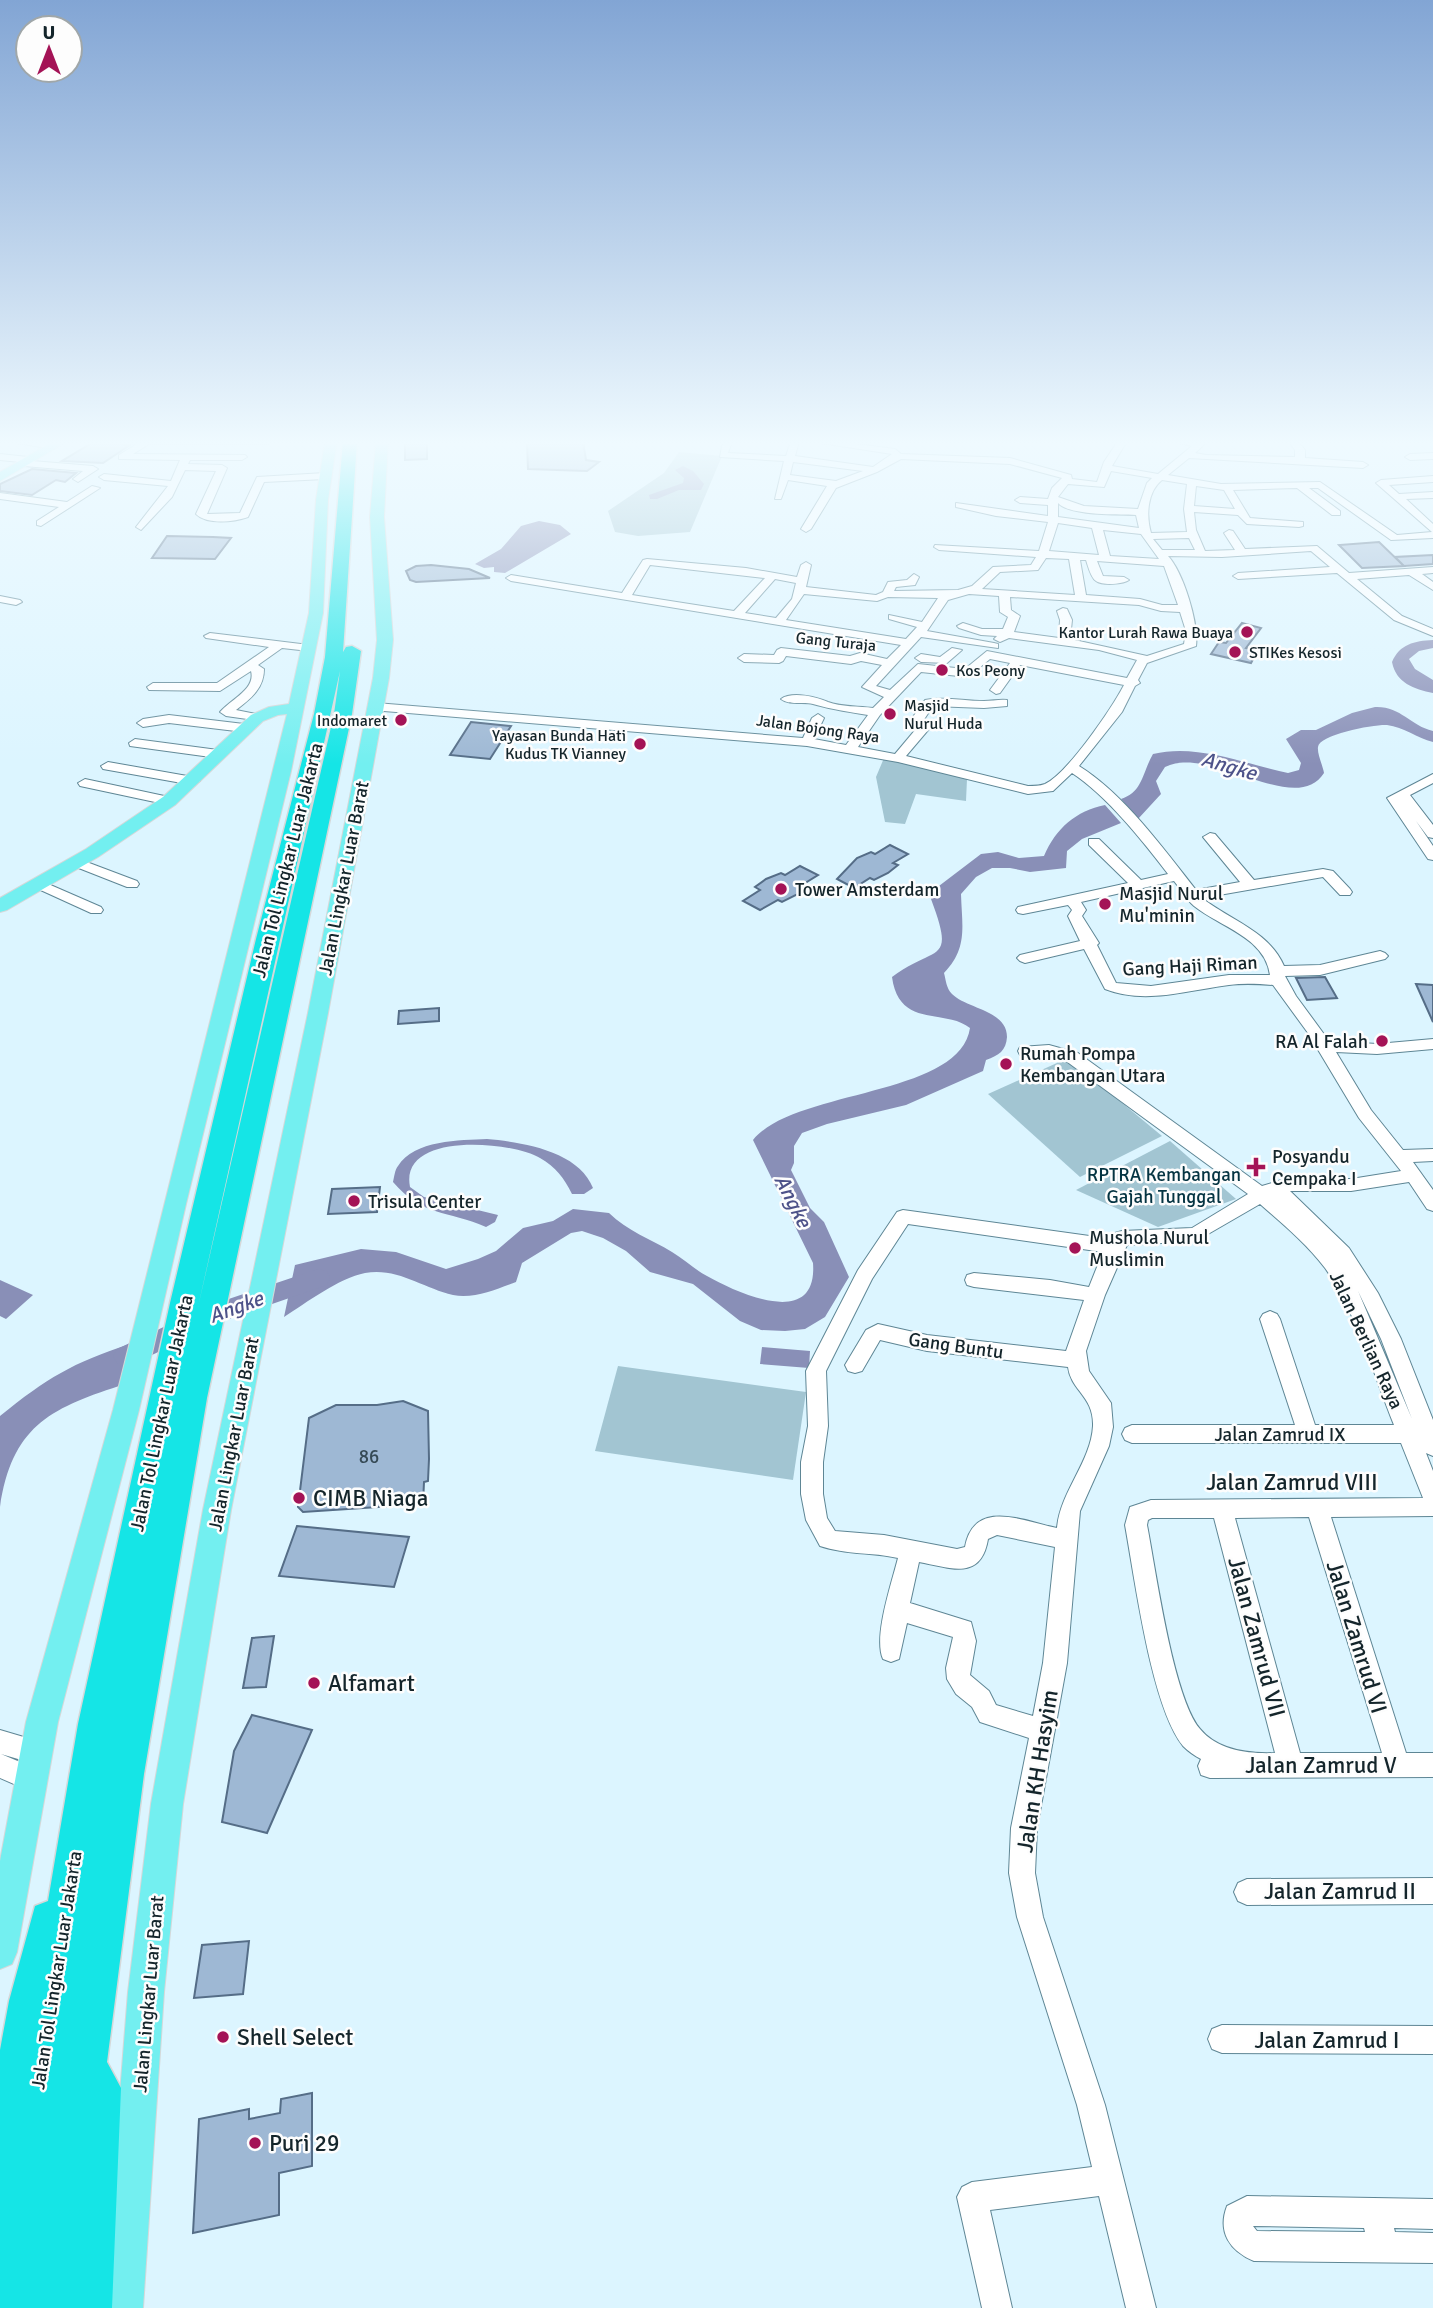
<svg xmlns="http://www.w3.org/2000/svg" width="1433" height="2308" viewBox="0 0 1433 2308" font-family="Signika,sans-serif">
  <rect width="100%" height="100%" fill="#dcf5ff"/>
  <g fill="#a2c5d2">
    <path d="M679,452L722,456L690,532L638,536L615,532L608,511L664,473Z"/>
    <path d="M884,758L967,779L966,801L916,794L905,824L885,822L876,777Z"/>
    <path d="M1068,1058L1162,1136L1080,1177L988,1094Z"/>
    <path d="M1170,1141L1236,1199L1158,1227L1076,1190Z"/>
    <path d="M618,1366L806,1392L793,1480L595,1451Z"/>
  </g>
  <g fill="#898fb7">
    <path d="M683,466L693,471L704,484L701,490H679L657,499H650L649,495L683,483L684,478L675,470Z"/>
    <path d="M539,521L560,525L571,534L505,573L494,572V567L484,568L475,564L501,549L521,526Z"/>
    <path d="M1433,640V648L1419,651L1409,659L1415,669L1433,680V693C1414,689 1396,683 1392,662C1400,644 1414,641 1433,640Z"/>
    <path d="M1375,707C1401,706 1409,725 1433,731V742C1417,738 1404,727 1387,725C1376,724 1319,734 1318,747C1317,754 1323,766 1324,773C1295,818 1211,744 1165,767L1156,781L1161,794L1138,819L1121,799C1143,792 1142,773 1153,754C1197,743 1245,764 1288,773L1299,770L1301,763L1286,739L1301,730H1316L1352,713Z"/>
    <path d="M1105,805L1121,823L1082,839L1067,851L1066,868L1030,872L1010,868H992L976,877L961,894C962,927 968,948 944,973C946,980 946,988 952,994C967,1009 1007,1010 1007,1037C1006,1051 999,1055 986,1060L983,1071L906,1105L827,1124L802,1133L794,1146V1163L791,1170L810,1208L824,1222L849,1277L825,1317L805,1329L785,1331L761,1330L740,1321L693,1284L650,1272L626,1251L603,1238L582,1231L571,1233L522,1263L516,1282C496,1289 475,1299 453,1295C423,1288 397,1267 365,1273C339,1278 306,1303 284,1317L295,1265L361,1249L396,1252L446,1269L478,1259L496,1251L523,1228L553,1221L573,1209L609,1213C627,1231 651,1239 672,1252C684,1259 695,1270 707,1276C739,1294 818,1330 813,1263L753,1140C794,1089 960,1097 970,1028C945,1008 899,1029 892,977C936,944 956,966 931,899L935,889L981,854L998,852L1019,858L1044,856C1056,828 1076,811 1105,805Z"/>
    <path d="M487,1139C522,1142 579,1151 593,1188L584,1194H572C564,1178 556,1167 540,1158C511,1141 399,1131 410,1187L424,1197L498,1215L495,1222L486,1227C447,1210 423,1217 393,1182C394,1178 395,1169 398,1166C414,1140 460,1140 487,1139Z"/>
    <path d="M0,1280L33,1295L6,1319L0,1316Z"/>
    <path d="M130,1344L119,1386C48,1409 12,1428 0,1507V1416C47,1378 72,1363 130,1344Z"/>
    <path d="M762,1347L810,1351L809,1368L760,1364Z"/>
  </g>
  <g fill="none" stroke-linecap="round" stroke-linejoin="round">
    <path fill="#898fb7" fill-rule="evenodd" d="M318,1269L327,1271L330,1278L327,1285L226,1320L135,1363L126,1366L117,1363L113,1356L117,1349L208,1306Z"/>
  </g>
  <g fill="#9eb8d4" stroke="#556d87" stroke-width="2">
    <path d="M95,441L130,445L103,463L62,461Z"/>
    <path d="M405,441H427V459L405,460Z"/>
    <path d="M583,441L586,460L599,462L587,471L528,469L527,443Z"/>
    <path d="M32,469L76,473L65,482L56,480L32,495L0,491V484Z"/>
    <path d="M167,536L213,537L231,538L215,559L152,558Z"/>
    <path d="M1379,542L1404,566L1362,568L1339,545Z"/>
    <path d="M1433,555V564L1404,566L1395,557Z"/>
    <path d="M431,565L469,569L490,578L416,582L410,580L406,571L416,566Z"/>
    <path d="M1242,623L1261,628L1246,648L1258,650L1251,663L1211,654L1219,642L1226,643Z"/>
    <path d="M471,722L511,726L490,759L450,755Z"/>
    <path d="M890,845L908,854L893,863L898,865L888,873L874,880L870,878L854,888L837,879L857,858L871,852L875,854Z"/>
    <path d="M800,866L818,875L802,885L807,887L796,895L782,902L778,900L760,910L743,901L760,890L755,887L766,879L781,873L785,875Z"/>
    <path d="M1325,977L1337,998L1307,1000L1296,978Z"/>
    <path d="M1416,984L1433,985V1022Z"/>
    <path d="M439,1008V1021L398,1024L399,1011Z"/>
    <path d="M380,1187L377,1212L328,1214L332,1189Z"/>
    <path d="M403,1401L428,1411L429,1459L428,1481L424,1482L423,1504L303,1512L298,1507L309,1418L336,1405H377Z"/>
    <path d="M297,1526L409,1537L394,1587L279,1576Z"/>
    <path d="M274,1636L266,1687L243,1688L252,1638Z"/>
    <path d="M252,1715L312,1730L267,1833L222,1822L234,1751Z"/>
    <path d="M249,1941L243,1994L194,1998L202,1945Z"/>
    <path d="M312,2093V2166L279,2173V2215L193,2233L199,2119L249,2109V2119L280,2113L281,2099Z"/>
  </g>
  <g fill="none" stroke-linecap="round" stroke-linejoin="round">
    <defs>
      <g id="minor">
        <path d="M5,441H32L58,446L53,449Z"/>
        <path d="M132,441H273L269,444H149L133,454L245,455L247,457L242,460H190L188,464L222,465L227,468L207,514L240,513L257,477L325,473L330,476L325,479L264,482L248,517C234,522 207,525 196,514L216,471L185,470L172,497L141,530L136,527L168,486L104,480L99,477L104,474L171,481L180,460L119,459V455L137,444Z"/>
        <path d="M723,441H732L728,453L786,456L791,441H799L795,456L873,467L892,454L808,441H832L895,449L901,454L1010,458L1071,475L1072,479L1097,482L1104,462L1118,441H1127L1112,466L1158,474L1192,446L1170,441H1208L1195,453L1206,455L1295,457V450L1288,441H1298L1305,450V458L1363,462L1368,465L1363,468L1189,458L1168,475L1221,484L1320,482L1397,535L1432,532L1376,483L1381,480L1433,476V482L1389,485L1399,494L1433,492V498L1406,499L1433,524V538L1391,540L1318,488H1309L1340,511V515H1332L1297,488L1233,490L1250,518L1303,522V526L1299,527L1247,524L1238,515L1194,512L1196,530L1205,551L1235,550L1224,533L1229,530L1233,531L1245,549L1317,546L1349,573L1433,567V573L1422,574L1433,582V590L1409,575L1357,579L1402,616L1433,629V636L1394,620L1337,573L1238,579L1233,576L1238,573L1330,567L1311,551L1222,557L1168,556C1183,572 1199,623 1196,646L1147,663L1138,680L1140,683L1135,686L1122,712L1079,766C1124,794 1163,848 1196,890L1240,882L1203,837L1210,833L1215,834L1254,880L1323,869L1333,871L1350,889L1352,892L1350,895H1340L1323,877L1202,898C1230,920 1269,931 1284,966L1320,965L1380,951L1385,953L1388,956L1385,959L1320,975L1285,976L1296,996L1329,1041L1377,1044L1433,1039V1049L1377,1054L1336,1052L1371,1110L1403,1150L1433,1149V1161L1413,1162L1433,1190V1211L1427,1209L1409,1182L1351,1191H1290L1349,1248L1378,1293L1401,1339L1433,1420V1456L1426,1453L1433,1471V1516L1331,1517L1406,1753H1433V1777L1210,1778L1201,1775L1198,1766L1201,1759C1195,1756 1188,1751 1183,1746C1151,1706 1135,1579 1125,1525L1130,1507L1151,1500L1423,1498L1401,1443H1132L1125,1440L1122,1434L1125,1428L1132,1425H1295L1260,1319L1263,1314L1270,1311L1277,1314L1280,1319L1315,1425H1394C1375,1378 1355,1309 1325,1268C1307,1244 1283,1224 1260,1204L1196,1241L1127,1245L1105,1295L1086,1351L1089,1371L1111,1403L1113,1427L1109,1446L1080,1511L1067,1663L1037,1828L1035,1873L1043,1917L1105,2105L1156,2308H1126L1099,2196L990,2210L1012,2308H982L957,2197L962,2187L972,2182L1092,2167L1077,2105L1017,1917L1009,1873L1011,1828L1029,1738L980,1722L972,1707L956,1694L947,1679L946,1668L953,1637L907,1623L899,1659L891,1662L883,1659C873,1637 892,1582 898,1558C872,1552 846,1555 820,1546L806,1520L801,1494V1462L808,1426L806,1371L858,1270L897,1212L903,1210L1111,1239L1115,1233L1122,1231L1192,1228L1248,1194L1066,1061L1048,1055H1020L1018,1051L1020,1047L1049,1045L1078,1053L1262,1186L1285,1179H1351L1401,1171L1359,1118L1308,1033L1273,985C1259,984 1244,983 1229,985C1188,990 1145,1005 1105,989L1084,949L1025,963L1020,961L1017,958L1020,955L1080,941L1068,916L1072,910L1068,905L1023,914L1018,913L1016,910L1018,907L1128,883L1089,845V839H1099L1141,880L1168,874C1142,840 1107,796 1072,773L1053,791L1028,794L898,762L807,746L372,710V704L376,703L803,738L812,718L818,714L824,718L814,739L846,745L868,715C849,712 830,709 813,704C802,701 790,706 781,699C792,691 817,697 828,702C840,707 860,706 873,708L884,697L862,687L882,665L861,661L851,664L786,656L783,661L779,663L744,662L738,658L744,654L774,655L777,650L781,648L850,656L860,653L887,659L901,645L511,581L506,578L511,575L622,593L643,560L647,559L746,568L797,577L801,565L806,562L811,565L806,587L876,595L883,592L888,582L907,580L914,574L919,577L915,585L896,587L894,591L958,590L972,586L993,567L1031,565L1036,557L939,550L934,547L935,545L1039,551L1048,522L996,516L956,507V503L1048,516V505L1020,503L1015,500L1020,497L1048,499L1052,488L1062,478L1010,464L901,459L877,472L836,488L811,529L806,532L801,529L827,486L788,480L781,499H775L784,461L720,457ZM793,462L863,471L836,481L790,475ZM1111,471L1152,478L1147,483L1138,509L1084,506L1058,497L1068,484L1104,487ZM1162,480L1187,484L1184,509L1187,532L1151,533C1146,516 1147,492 1162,480ZM1196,486L1224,490L1235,509L1194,506ZM1058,503C1070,516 1118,514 1136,515L1139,528L1058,517ZM1058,523L1092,528L1099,555L1049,551ZM1103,530L1141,534L1159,559L1110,556ZM1189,538L1195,550H1162L1153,539ZM1046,558L1069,559L1075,595L982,589L1000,572L1038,570ZM1080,560H1086C1088,566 1091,578 1096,581C1103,586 1124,584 1129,580L1124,577L1103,576L1097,561L1164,566L1178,605H1162L1140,599L1086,595ZM650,565L765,578L734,611L632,595ZM775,579L796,583L792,599L776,618L745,613ZM804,594L877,601L888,597L938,598L922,622L889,615V619L917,627L906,639L786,620ZM969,594L999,596L1000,612L1008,617L1003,629H982L963,623L957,626L959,628L981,635L997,636L994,639L1000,642L1009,638L1099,650L1137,660L1127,678L987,651L965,669L918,664L890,690L876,686L921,637L998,648V644L994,643L927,631L948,600ZM1010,597L1139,605L1161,611L1180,612L1186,631L1184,644L1147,656L1070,639L1072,620L1067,609L1063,608L1057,611L1060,620L1059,638L1014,632L1020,616L1011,610ZM990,659L1010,663L990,690L996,694L1000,693L1020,665L1124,685C1112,708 1068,773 1045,784C1040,786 1033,786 1028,786L906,756L929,729L923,721L933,706L984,708L1007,706V700C1000,699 992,701 984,701C963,701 945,696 925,700L910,721L916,729L895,754L858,747L880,715L921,672L968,677ZM1174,881C1181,890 1186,899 1194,906C1220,927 1265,937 1270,975H1229L1151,986L1116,983L1097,945L1099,943L1082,916L1086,910L1081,902ZM908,1224L1103,1252L1089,1287L1050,1280L974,1273L967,1275L965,1280L967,1285L974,1287L1084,1300L1066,1351L927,1335L878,1324L866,1330L845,1365L848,1371L855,1373L862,1371L880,1340L927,1351L1068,1367C1071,1391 1094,1396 1093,1426C1091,1462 1060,1492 1057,1528C1023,1521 974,1498 965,1547L957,1549L884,1535L835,1531L827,1518L823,1494V1462L828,1426L826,1371L872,1279ZM1358,1291L1381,1339L1412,1419ZM1309,1517L1382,1753H1300L1235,1518ZM1152,1518H1214L1275,1753C1250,1754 1218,1751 1200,1729C1173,1697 1156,1571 1147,1525L1148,1520ZM997,1535L1055,1547L1043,1663L1033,1716L996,1705L989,1691L970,1675L976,1641L971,1622L910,1603L919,1562C951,1568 981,1581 988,1539Z"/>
        <path d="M1433,453V459L1410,460L1405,457L1410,454Z"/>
        <path d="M0,454L28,457L32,461L93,466L98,469L78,482L73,479L83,471L24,466L20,462L0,460Z"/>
        <path d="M92,486L100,488L41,526L37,525V521L59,507L0,499V493L67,502Z"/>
        <path d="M0,596L20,600L22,602L16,605L0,602Z"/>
        <path d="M210,633L309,645L315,648L309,651L282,648L258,665L264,669C264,689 250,699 236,710L261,715V721L226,716L220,712C231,699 256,689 251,671L220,691L149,690L147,687L153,683H217L269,647L206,638L204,636Z"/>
        <path d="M952,648L962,650L947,663L921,662L915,658L921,654L940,657Z"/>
        <path d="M169,715L244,724L250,728L244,732L169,723L143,727L137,723L143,719Z"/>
        <path d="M135,739L218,750L224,754L218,758L130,746L129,743Z"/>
        <path d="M108,762L193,777L200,781L193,785L103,769L101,766Z"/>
        <path d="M1433,774V783L1410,795L1433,825V838L1428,837L1416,821L1433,846V860L1428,859L1387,798Z"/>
        <path d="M85,779L169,797L176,801L169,805L80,786L78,783Z"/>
        <path d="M76,858L137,881L139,884L137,887H127L71,865V859Z"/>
        <path d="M39,880L101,907L103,910L101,913H91L34,887L32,884L34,881Z"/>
        <path d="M0,1730L44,1743L47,1752L44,1761L35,1764L1,1754L39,1770L42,1779L39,1788L30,1791L0,1778Z"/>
        <path d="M1433,1878V1904L1247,1905L1238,1901L1234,1892L1238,1883L1247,1879Z"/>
        <path d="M1222,2025L1433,2026V2054L1222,2053L1212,2049L1208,2039L1212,2029Z"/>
        <path d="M1247,2196L1433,2199V2229L1394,2228L1395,2232L1433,2233V2263L1254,2261C1230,2251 1217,2232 1227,2206ZM1253,2226L1364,2228L1365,2232L1257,2231Z"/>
      </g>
      <g id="major">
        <path d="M54,441H68L0,481V472Z"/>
        <path d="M325,441H337L328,500L323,613L291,771L186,1204L139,1410L58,1722L17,1952L12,1964L0,1969V1861L26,1722L113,1410L287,714L278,715L263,721L175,805L98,857L7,910L0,912V898L86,849L163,797L251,715L269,707L289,704L309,613L316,500Z"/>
        <path d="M376,441H388L384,517L393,640L389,678L328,1013L231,1510L183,1804L164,1992L143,2308H103L128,1992L151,1804L203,1510L308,1013L373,678L377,640L370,517Z"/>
      </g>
      <path id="highway" d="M343,441H357L343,652L346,647L352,646L361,651L352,714L207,1398L144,1774L107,2062L121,2088L112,2308H0V2050L9,2001L35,1906L48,1901L78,1724L170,1303L256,939L314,714L325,657ZM340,671L334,714L198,1307Z"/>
    </defs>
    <use href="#minor" stroke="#5e8695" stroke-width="2"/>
    <use href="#major" stroke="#d5d8d9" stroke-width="2"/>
    <use href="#highway" stroke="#d5d8d9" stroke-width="3"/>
    <use href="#minor" fill="#fff" fill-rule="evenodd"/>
    <use href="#major" fill="#73eff0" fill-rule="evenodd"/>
    <use href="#highway" fill="#15e5e6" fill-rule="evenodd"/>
  </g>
  <linearGradient id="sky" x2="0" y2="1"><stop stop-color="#82a5d4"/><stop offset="0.58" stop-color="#effaff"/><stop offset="1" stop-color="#effaff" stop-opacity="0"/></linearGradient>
  <rect width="1433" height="764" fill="url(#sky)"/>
  <g fill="#a41356" stroke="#fdfdfd" stroke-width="2.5">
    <circle cx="1247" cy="632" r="7"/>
    <circle cx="1235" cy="652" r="7"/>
    <circle cx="942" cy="670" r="7"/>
    <circle cx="890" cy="714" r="7"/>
    <circle cx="401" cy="720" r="7"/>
    <circle cx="640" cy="744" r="7"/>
    <circle cx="781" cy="889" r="7"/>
    <circle cx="1105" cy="904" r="7"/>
    <circle cx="1382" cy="1041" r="7"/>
    <circle cx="1006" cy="1064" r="7"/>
    <path d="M1252.5 1156.5h7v7h7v7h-7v7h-7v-7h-7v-7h7z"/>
    <circle cx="354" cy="1201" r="7"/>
    <circle cx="1075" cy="1248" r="7"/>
    <circle cx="299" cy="1498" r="7"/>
    <circle cx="314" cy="1683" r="7"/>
    <circle cx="223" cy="2037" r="7"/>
    <circle cx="255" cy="2143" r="7"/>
  </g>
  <g text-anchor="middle" stroke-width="5" stroke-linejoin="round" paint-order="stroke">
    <g font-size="16" fill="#14252b" stroke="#fdfdfd" text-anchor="end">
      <text x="1233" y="638">Kantor Lurah Rawa Buaya</text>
      <text x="1249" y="658" text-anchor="start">STIKes Kesosi</text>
      <text x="956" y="676" text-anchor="start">Kos Peony</text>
      <text x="904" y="711" text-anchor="start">Masjid<tspan x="904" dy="18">Nurul Huda</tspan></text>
      <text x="387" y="726">Indomaret</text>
      <text x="626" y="741">Yayasan Bunda Hati<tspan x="626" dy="18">Kudus TK Vianney</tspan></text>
    </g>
    <g font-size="16" fill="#14252b" stroke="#fdfdfd">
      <text transform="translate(836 641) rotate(6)" y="6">Gang Turaja</text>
      <text transform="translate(818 728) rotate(8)" y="6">Jalan Bojong Raya</text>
    </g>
    <g font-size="19" fill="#14252b" stroke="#fdfdfd">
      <text transform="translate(287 860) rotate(-76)" y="7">Jalan Tol Lingkar Luar Jakarta</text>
      <text transform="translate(343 878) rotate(-79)" y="7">Jalan Lingkar Luar Barat</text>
      <text transform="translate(1190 965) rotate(-3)" y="7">Gang Haji Riman</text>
      <text transform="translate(1367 1340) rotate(65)" y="7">Jalan Berlian Raya</text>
      <text transform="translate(956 1345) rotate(8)" y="7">Gang Buntu</text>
      <text transform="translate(161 1413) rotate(-78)" y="7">Jalan Tol Lingkar Luar Jakarta</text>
      <text transform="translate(233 1434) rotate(-79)" y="7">Jalan Lingkar Luar Barat</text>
      <text x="1280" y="1441">Jalan Zamrud IX</text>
      <text transform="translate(56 1970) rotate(-81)" y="7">Jalan Tol Lingkar Luar Jakarta</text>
      <text transform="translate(148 1994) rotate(-85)" y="7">Jalan Lingkar Luar Barat</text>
    </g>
    <g font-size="19" fill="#14252b" stroke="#fdfdfd" text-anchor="start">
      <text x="795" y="896">Tower Amsterdam</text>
      <text x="1119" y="900">Masjid Nurul<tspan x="1119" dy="22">Mu'minin</tspan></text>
      <text x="1368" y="1048" text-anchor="end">RA Al Falah</text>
      <text x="1020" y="1060">Rumah Pompa<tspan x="1020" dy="22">Kembangan Utara</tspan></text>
      <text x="1272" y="1163">Posyandu<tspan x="1272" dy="22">Cempaka I</tspan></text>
      <text x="368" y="1208">Trisula Center</text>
      <text x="1089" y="1244">Mushola Nurul<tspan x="1089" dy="22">Muslimin</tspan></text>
    </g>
    <g font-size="19" fill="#053442" stroke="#fdfdfd">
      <text x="1164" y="1181">RPTRA Kembangan<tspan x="1164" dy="22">Gajah Tunggal</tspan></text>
    </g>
    <g font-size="19" fill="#364a55">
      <text x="369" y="1463">86</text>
    </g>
    <g font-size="21" font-style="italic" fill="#4d5289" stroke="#fdfdfd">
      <text transform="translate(1229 766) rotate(16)" y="7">Angke</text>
      <text transform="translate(793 1201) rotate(63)" y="7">Angke</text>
      <text transform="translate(236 1307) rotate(-20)" y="7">Angke</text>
    </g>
    <g font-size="23" fill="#14252b" stroke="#fdfdfd">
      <text x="1292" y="1490">Jalan Zamrud VIII</text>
      <text transform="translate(1257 1637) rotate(75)" y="8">Jalan Zamrud VII</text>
      <text transform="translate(1357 1637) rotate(73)" y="8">Jalan Zamrud VI</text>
      <text x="1321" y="1773">Jalan Zamrud V</text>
      <text transform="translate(1037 1771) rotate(-81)" y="8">Jalan KH Hasyim</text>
      <text x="1340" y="1899">Jalan Zamrud II</text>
      <text x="1327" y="2048">Jalan Zamrud I</text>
    </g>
    <g font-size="23" fill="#14252b" stroke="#fdfdfd" text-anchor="start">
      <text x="313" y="1506">CIMB Niaga</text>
      <text x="328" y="1691">Alfamart</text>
      <text x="237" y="2045">Shell Select</text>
      <text x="269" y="2151">Puri 29</text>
    </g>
  </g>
  <g transform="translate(49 49)"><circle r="33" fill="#fdfdfd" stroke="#a0a7a9" stroke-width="2"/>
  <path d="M0-5L12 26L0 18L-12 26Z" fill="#a41356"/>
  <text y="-10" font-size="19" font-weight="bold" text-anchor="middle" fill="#14252b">U</text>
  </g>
</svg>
